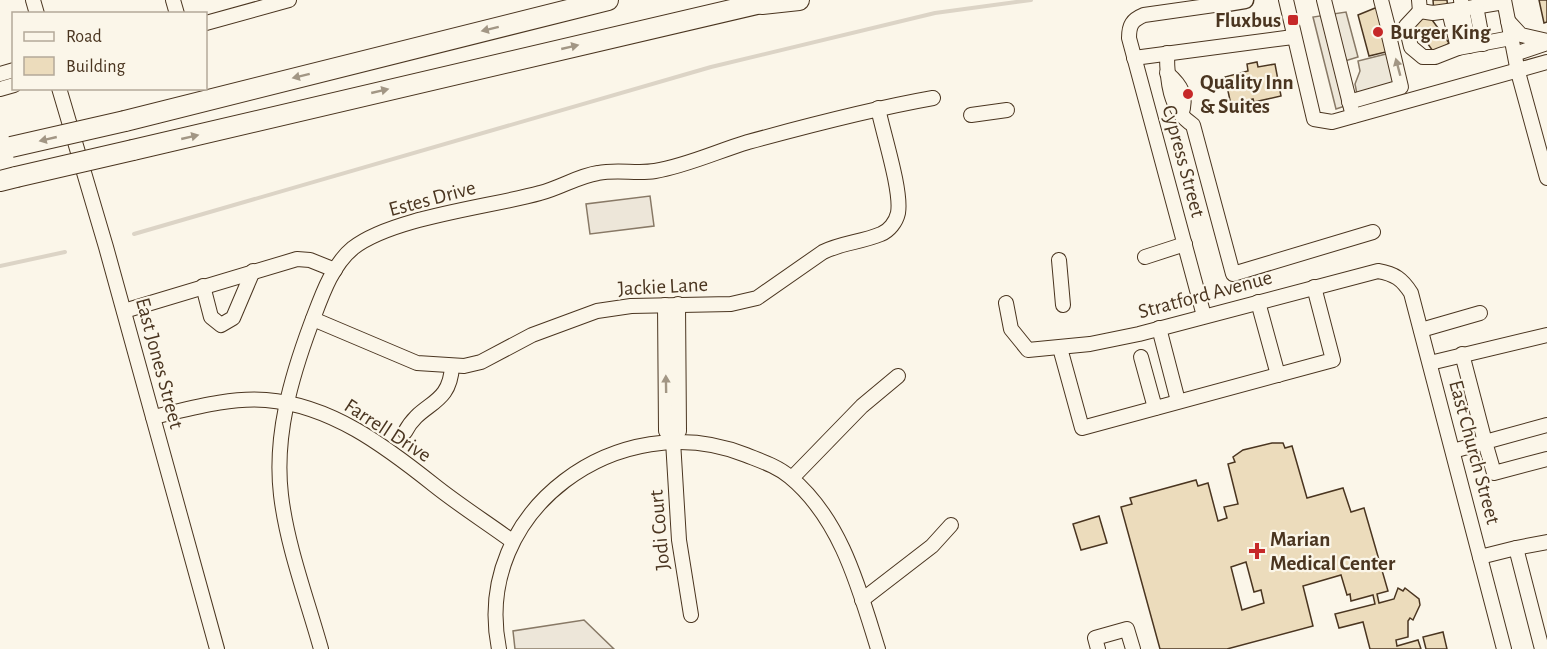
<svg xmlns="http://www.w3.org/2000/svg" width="1547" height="649" viewBox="0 0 1547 649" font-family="'Alegreya Sans',sans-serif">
  <rect width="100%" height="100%" fill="#fbf6e9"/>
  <g fill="#ede6d9" stroke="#887966" stroke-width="1.5">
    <path d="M650,196L654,226L590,234L586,204Z"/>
    <path d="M584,620L614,649H515L513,631Z"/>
  </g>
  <g fill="#ede7d9" stroke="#887966" stroke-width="1.5">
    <path d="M1346,12L1358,57L1335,64L1345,106L1336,109L1313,17Z"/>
    <path d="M1390,53L1396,82L1357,94L1355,84L1360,71L1358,61Z"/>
  </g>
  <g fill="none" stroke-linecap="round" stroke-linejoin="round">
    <g stroke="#dcd4c6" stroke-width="4">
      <path d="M134,234L711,67L935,13L1031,0"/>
      <path d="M0,266L65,252"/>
    </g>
  </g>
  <g fill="#ecdcbc" stroke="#4a3520" stroke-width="1.5" fill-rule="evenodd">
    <path d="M1433,0H1447L1448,11L1434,13Z"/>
    <path d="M1539,0H1547V22L1544,23Z"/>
    <path d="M1380,6L1394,34L1390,51L1369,56L1358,15Z"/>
    <path d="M1427,13L1449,43L1435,54L1413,23Z"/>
    <path d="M1257,62L1258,67L1275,64L1281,96L1254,102L1253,99L1231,105L1225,77L1248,71L1247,64Z"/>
    <path d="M1272,443H1283L1285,448L1292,446L1307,498L1343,488L1351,512L1364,508L1388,591L1377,594L1379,603L1394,599L1398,588L1403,591L1405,588L1419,599L1420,605L1413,620L1410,618L1408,621V637L1396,640L1397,646L1418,640L1421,649H1370L1363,622L1339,628L1335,614L1375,604L1373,595L1351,601L1350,594L1347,595L1341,575L1303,586L1313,626L1227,649H1160L1121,507L1132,504L1130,498L1196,480L1198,486L1208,483L1218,521L1227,518L1224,507L1238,504L1228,464L1235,462L1233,457L1243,450ZM1246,562L1254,592L1261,590L1264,603L1242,610L1231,567Z"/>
    <path d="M1099,516L1107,543L1081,550L1073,524Z"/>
    <path d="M1443,632L1447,649H1426L1423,637Z"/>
  </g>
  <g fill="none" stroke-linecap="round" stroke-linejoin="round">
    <defs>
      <g id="minor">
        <path d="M33,0L37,14"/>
        <path d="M173,0L177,14"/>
        <path d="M1286,0L1314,119L1332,122L1547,62"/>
        <path d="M1324,0L1353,116"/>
        <path d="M1381,0L1388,27"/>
        <path d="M1419,0L1420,11L1433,13L1462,9L1469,46"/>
        <path d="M1461,0L1462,9L1504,2"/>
        <path d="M1504,0L1518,72L1547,178"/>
        <path d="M1476,6L1483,44"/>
        <path d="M1420,11L1406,26L1411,47L1423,57H1435L1458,48"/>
        <path d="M1449,11L1458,48L1511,38"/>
        <path d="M1508,21L1521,35L1547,41"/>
        <path d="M206,23L289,0"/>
        <path d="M1167,53C1167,79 1169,110 1193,125L1233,274L1373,232"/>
        <path d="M1515,54L1547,43"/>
        <path d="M1134,58L1293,37"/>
        <path d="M1167,73C1181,85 1188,96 1181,115"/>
        <path d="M0,74L14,70"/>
        <path d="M59,88L106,247L217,649"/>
        <path d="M0,89L14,85"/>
        <path d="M1349,102L1401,87L1389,36"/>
        <path d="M971,115L1007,110"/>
        <path d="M1145,257L1185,244"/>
        <path d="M1059,260L1063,305"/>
        <path d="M203,286L211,317L221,325L233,318L253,271"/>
        <path d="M1258,302L1278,375"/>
        <path d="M1006,303L1011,329L1028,350L1090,344L1139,334L1378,271C1395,274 1402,279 1411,293L1504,649"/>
        <path d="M665,305L666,431L673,441L679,540L691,615"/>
        <path d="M124,311L297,259L310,260L335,270"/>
        <path d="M1204,316L1129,38C1129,25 1132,20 1144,15L1221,4"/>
        <path d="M313,319L417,363L464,366L481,362L532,335L597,311L631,306L731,304L757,298L823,252C841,243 862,242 881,234C889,231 896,222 898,213C902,191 883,133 878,108"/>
        <path d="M1159,328L1178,401"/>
        <path d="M1421,330L1480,313"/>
        <path d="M1060,348L1082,428L1333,360L1314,287"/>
        <path d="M1141,357L1155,408"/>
        <path d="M1430,363L1547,335"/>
        <path d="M153,417C189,409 229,397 266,400C331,405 385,446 434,485C459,505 486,522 512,541"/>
        <path d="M1547,425L1485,442L1494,473L1547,459"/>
        <path d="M405,432C421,401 450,407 452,366"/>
        <path d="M673,441L679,431L678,304"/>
        <path d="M1453,451L1485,442L1462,354"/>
        <path d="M792,478L862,406L898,376"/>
        <path d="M1516,548L1547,542"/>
        <path d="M1480,557L1516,548L1542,649"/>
        <path d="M862,600L932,546L951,525"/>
        <path d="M321,649C307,599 287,546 281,495C274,436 291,378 311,324C321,298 331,266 353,248C393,217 490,207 540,193C560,188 578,176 598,173C617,169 637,174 655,171C686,166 718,151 748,142C810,125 871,109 933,98"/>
        <path d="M499,649C471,510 620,404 746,455C761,461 777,466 790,477C841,519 859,588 878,649"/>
        <path d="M1098,649L1095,638L1127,629L1133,649"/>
      </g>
      <path id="major" d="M1221,4L1245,0"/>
      <g id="highway">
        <path d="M1220,0L1221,4"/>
        <path d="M762,4L799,0"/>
        <path d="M125,121L608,0"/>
        <path d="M133,150L774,0"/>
        <path d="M0,181L16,177"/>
      </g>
    </defs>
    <use href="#minor" stroke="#4a3520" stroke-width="16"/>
    <use href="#major" stroke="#4a3520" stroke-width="19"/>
    <use href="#highway" stroke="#4a3520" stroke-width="22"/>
    <use href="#minor" stroke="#fbf6e9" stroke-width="14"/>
    <use href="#major" stroke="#fbf6e9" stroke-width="16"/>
    <use href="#highway" stroke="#fbf6e9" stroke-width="20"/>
    <defs>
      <g id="highway-bridge">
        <path d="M11,147L125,121"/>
        <path d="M16,177L133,150"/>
      </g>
    </defs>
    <use href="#highway-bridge" stroke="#4a3520" stroke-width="22" stroke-linecap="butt"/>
    <use href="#highway-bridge" stroke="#fbf6e9" stroke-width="20"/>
  </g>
  <defs><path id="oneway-solid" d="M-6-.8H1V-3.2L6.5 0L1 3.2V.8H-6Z" transform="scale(1.5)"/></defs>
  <g fill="#a29684">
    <use href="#oneway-solid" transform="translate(490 29) rotate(166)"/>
    <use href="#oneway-solid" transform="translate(570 47) rotate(-13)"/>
    <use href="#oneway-solid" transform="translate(1398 67) rotate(-105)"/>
    <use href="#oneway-solid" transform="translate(301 76) rotate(166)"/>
    <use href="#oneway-solid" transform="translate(380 91) rotate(-13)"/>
    <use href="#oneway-solid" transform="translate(190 137) rotate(-13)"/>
    <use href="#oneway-solid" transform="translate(48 139) rotate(167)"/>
    <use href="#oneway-solid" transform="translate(666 384) rotate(-91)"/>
  </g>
  <g fill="#c62828" stroke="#fbf6e9" stroke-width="2">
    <rect x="1287" y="14" width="12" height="12" rx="3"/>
    <circle cx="1378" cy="32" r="6"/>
    <circle cx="1188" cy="94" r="6"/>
    <path d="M1254 542h6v6h6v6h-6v6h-6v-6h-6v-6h6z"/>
  </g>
  <g text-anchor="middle" stroke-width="4.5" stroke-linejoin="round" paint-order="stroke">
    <g font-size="21" font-weight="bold" fill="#4a3520" stroke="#fbf6e9" text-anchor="start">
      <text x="1281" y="27" text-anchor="end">Fluxbus</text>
      <text x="1390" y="39">Burger King</text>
      <text x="1200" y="89">Quality Inn<tspan x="1200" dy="24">&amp; Suites</tspan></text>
      <text x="1270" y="546">Marian<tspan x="1270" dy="24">Medical Center</tspan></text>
    </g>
    <g font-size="21" fill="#4a3520" stroke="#fbf6e9">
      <text transform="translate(1184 161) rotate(75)" y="7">Cypress Street</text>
      <text transform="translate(432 198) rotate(-15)" y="7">Estes Drive</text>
      <text transform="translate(663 286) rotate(-3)" y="7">Jackie Lane</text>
      <text transform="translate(1205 294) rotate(-15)" y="7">Stratford Avenue</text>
      <text transform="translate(160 363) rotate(75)" y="7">East Jones Street</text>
      <text transform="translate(388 430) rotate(33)" y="7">Farrell Drive</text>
      <text transform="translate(1475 452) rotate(75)" y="7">East Church Street</text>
      <text transform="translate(659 530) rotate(-95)" y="7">Jodi Court</text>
    </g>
  </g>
  <rect x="12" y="12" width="195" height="78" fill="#fbf6e9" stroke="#b4a999" stroke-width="1.5"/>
  <rect x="24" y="32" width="30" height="9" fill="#fbf6e9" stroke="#b4a999" stroke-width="1.5"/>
  <text x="66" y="42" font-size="18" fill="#4a3520">Road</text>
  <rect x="24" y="57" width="30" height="18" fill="#ecdcbc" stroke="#b4a999" stroke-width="1.5"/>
  <text x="66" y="72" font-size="18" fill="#4a3520">Building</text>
</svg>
